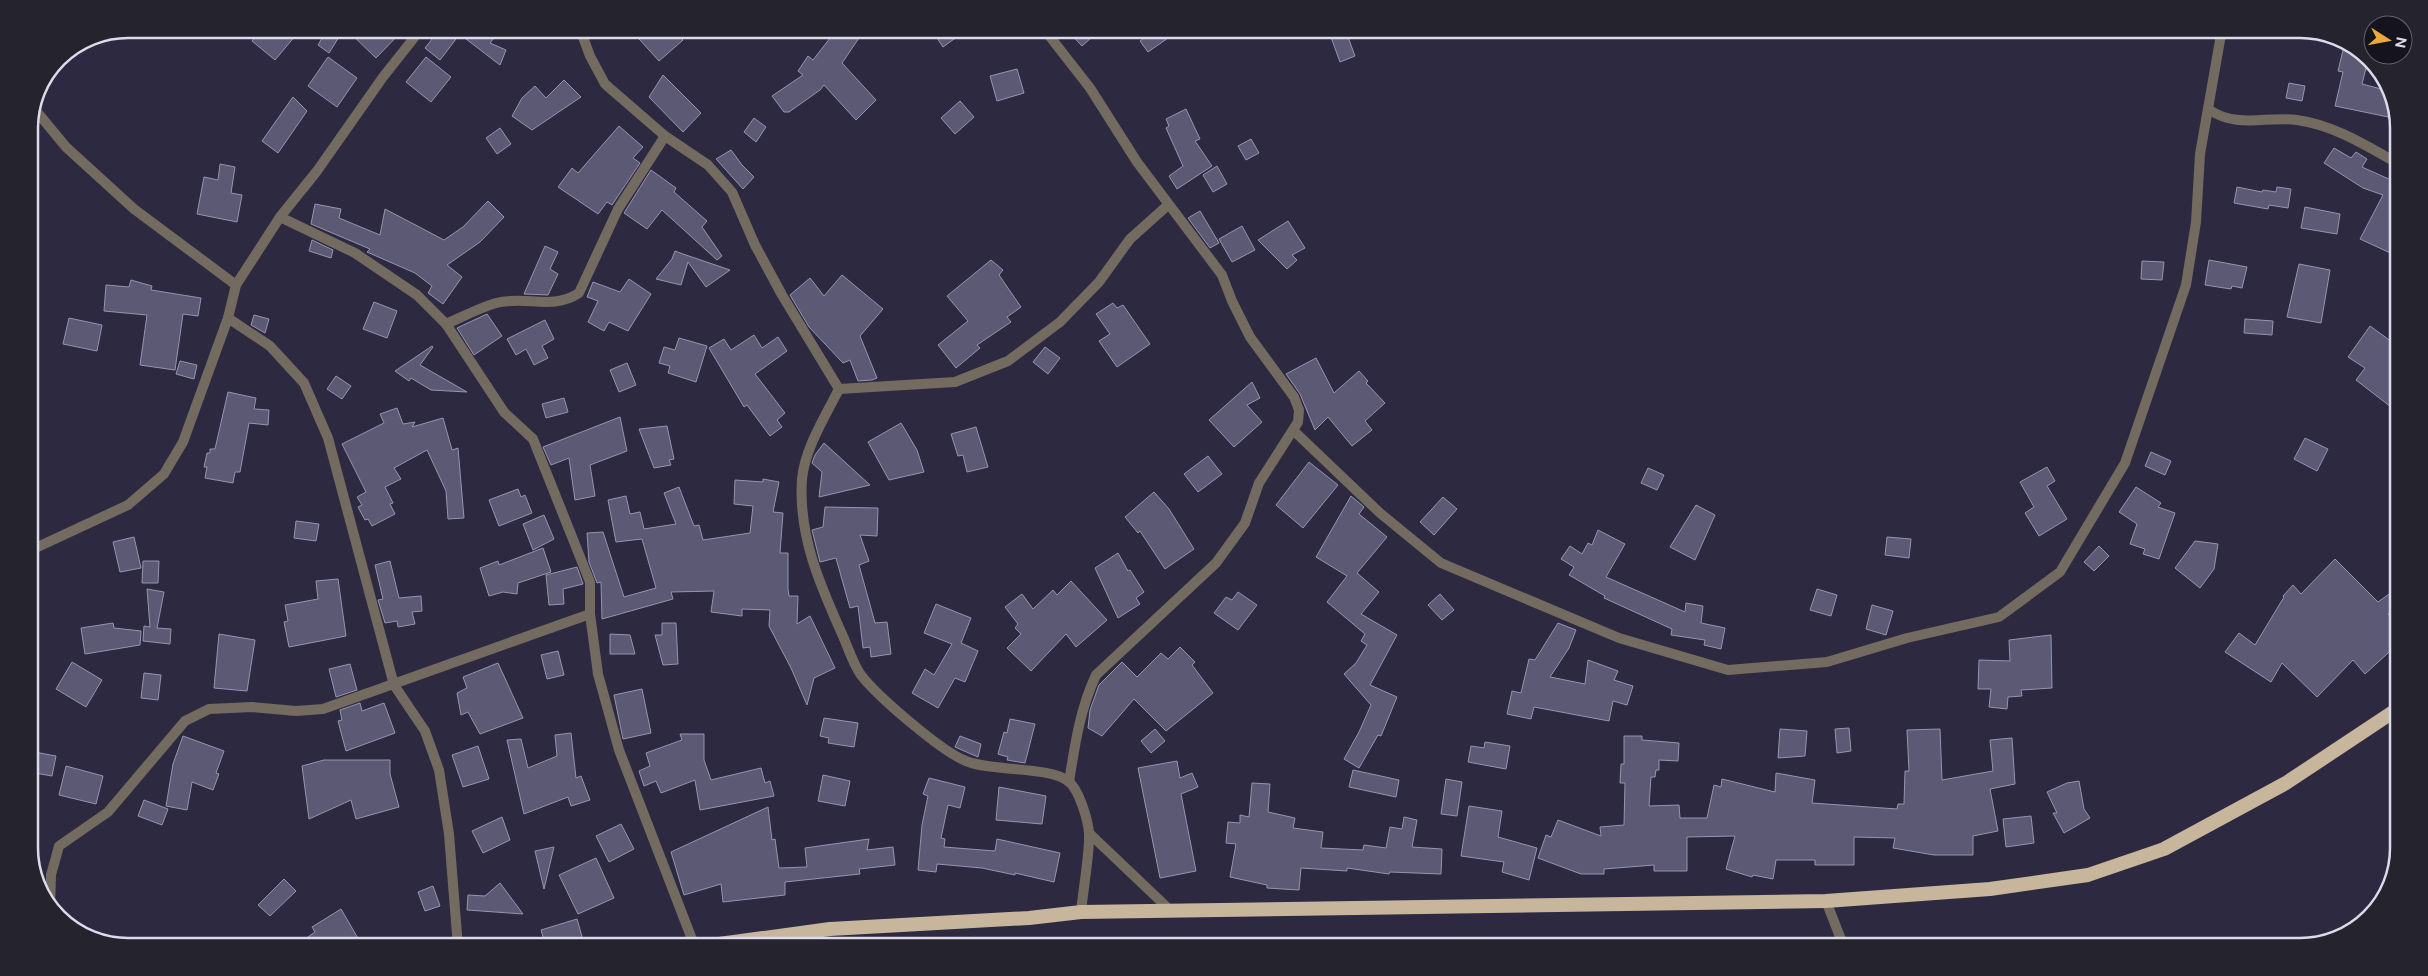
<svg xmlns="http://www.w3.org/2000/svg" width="2428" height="976" viewBox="0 0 2428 976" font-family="'Public Sans',sans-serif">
  <rect width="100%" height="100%" fill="#2c2941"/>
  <g fill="#5c5974" stroke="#9794b2">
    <path d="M262,29H301L275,60L252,41Z"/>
    <path d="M346,29H404L376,58Z"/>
    <path d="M440,29L456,39L440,60L425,48Z"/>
    <path d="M453,29H501L490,43L506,50L500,65Z"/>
    <path d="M630,29H673L683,40L659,61Z"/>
    <path d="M846,29L859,38L842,63L876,100L856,120L824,85L820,90L789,112H784L772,96L803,75L798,71L808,56L813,60L834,33L840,37Z"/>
    <path d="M931,29H968L943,47Z"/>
    <path d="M1066,29H1101L1082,46Z"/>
    <path d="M1157,29H1161L1168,38L1148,52L1140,41Z"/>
    <path d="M1328,29H1345L1355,56L1340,62Z"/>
    <path d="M327,30L339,37L329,53L318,45Z"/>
    <path d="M2345,42L2368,60L2362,84L2389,91L2398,119L2335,106L2343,72L2338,71Z"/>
    <path d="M328,57L357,78L337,107L308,86Z"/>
    <path d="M426,57L451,77L431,102L406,82Z"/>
    <path d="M1017,69L1024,93L997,101L990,76Z"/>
    <path d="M663,75L701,113L683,132L649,97Z"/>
    <path d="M564,80L581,97L532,130L512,116L522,98L535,86L546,98Z"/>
    <path d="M2289,83L2305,86L2302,101L2286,98Z"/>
    <path d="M293,97L307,111L278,153L262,141Z"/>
    <path d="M960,101L974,117L955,134L941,118Z"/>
    <path d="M1186,109L1200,139L1195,141L1212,166L1177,189L1169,176L1183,166L1166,128L1169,126L1166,119Z"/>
    <path d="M754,118L766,127L756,142L744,132Z"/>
    <path d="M619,126L643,147L633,158L640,163L612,205L607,202L598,214L558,187L572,168L578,173Z"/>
    <path d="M500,128L511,144L497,154L486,138Z"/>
    <path d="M1251,139L1259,153L1246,160L1238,146Z"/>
    <path d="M2334,148L2351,158L2356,152L2367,159L2362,167L2391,180L2396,170L2399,171V257L2360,239L2383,195L2363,188L2324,163Z"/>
    <path d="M731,150L742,165L754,177L743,189L716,159Z"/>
    <path d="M220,164L235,167L231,193L242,195L237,222L197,214L204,177L218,180Z"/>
    <path d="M1217,166L1227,184L1213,192L1203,175Z"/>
    <path d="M651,170L676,188L674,192L707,221L702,227L722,256L717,260L662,210L647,229L624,213Z"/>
    <path d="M2237,187L2262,192L2263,190L2276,192L2277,187L2291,189L2288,208L2269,205L2268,209L2234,203Z"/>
    <path d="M488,201L504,217L480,242L447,265L462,277L443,304L428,293L432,286L415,273L367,252L370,249L311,224L315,204L341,209L339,218L380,235L385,209L444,240L463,227Z"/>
    <path d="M2305,207L2340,214L2337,234L2301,228Z"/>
    <path d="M1200,211L1219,243L1210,248L1188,218Z"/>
    <path d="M1288,221L1305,248L1292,255L1297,260L1287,269L1258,240Z"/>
    <path d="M1242,226L1255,250L1232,262L1219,239Z"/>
    <path d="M312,240L333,250L331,258L309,251Z"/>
    <path d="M545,246L558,252L550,269L558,274L548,295L524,294Z"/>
    <path d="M675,251L683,254L730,270L706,287L688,262L681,285L656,279L672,259Z"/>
    <path d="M991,260L1003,270L999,275L1021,307L1007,317L1011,322L977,345L980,348L956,368L938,345L968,321L947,296Z"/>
    <path d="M2209,260L2247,267L2242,288L2232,286L2231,289L2205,285Z"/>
    <path d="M2142,261L2164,262L2162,280L2141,279Z"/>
    <path d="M2299,264L2330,270L2321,323L2287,317Z"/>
    <path d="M842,275L883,309L860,336L877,378L872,380L858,381L850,360L843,363L809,327L790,295L810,278L824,296Z"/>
    <path d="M629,279L651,294L628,331L609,322L604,331L588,322L598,301L587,297L593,282L620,292Z"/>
    <path d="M131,280L152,286L151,290L201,298L198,316L183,314L175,370L140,365L147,315L104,311L106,285L129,287Z"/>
    <path d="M374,302L397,311L387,338L363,329Z"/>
    <path d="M1113,303L1117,308L1123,305L1150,344L1117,367L1099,341L1110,334L1096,314Z"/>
    <path d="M487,314L502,336L474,355L457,328Z"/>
    <path d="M254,315L269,319L265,333L251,325Z"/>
    <path d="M69,318L102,325L97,351L63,344Z"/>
    <path d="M2245,319L2273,321L2272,335L2244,333Z"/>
    <path d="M545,320L554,339L542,346L548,358L534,365L526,349L516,355L507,339Z"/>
    <path d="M2370,326L2399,347V397L2391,407L2356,380L2365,368L2348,357Z"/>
    <path d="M754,335L762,348L778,337L787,351L755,374L785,413L777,420L782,427L770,436L747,405L744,407L709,348L724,339L731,350Z"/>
    <path d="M679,338L707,346L696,382L668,373L670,366L659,363L664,347L675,350Z"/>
    <path d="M432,346L433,347L420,365L467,392L431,390L411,378L409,381L395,371Z"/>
    <path d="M1045,347L1060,358L1048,374L1033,362Z"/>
    <path d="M1316,358L1334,393L1359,371L1368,381L1366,383L1385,403L1365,421L1372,430L1352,446L1328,417L1315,430L1300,394L1286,374Z"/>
    <path d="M180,361L197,365L194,379L176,374Z"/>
    <path d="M627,363L636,385L619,392L610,370Z"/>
    <path d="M336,376L351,386L342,399L327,389Z"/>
    <path d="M1252,382L1260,398L1247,405L1262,422L1234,447L1209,420Z"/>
    <path d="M228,392L256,398L254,409L269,410L268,425L249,423L240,472H235L233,483L205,478L207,467H204L207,453H210V449H215Z"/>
    <path d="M564,398L568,412L546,418L542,404Z"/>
    <path d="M397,408L403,424L415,422L412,427L443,418L452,450L458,448L464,518L448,519L446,491L427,450L394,468L401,479L385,487L393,503L390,504L395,514L372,526L368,519L365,520L358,507L362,505L357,497L366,492L342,444L384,423L380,414Z"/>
    <path d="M620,417L627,451L590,465L595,496L575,500L569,458L551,465L543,447Z"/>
    <path d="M901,423L917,450L924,472L889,480L868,442Z"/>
    <path d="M667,426L674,459L669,460L671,465L654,468L639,429Z"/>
    <path d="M976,427L988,467L967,472L963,455L958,456L951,434Z"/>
    <path d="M2305,438L2328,449L2317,471L2294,459Z"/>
    <path d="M824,443L870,485L819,497L822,472L812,463L815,455Z"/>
    <path d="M2151,452L2171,461L2165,475L2145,466Z"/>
    <path d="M1208,456L1222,474L1198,492L1184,474Z"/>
    <path d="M1309,462L1338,485L1303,528L1276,505Z"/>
    <path d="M2047,467L2055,481L2047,486L2067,519L2039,536L2025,513L2034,507L2020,482Z"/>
    <path d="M1648,468L1664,475L1657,490L1641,483Z"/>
    <path d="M763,479L779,482L773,512L783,513L780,553H788V589L789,596H798L797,624L810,616L835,668L814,678L807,705L791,668L769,626L770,610L742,609V616L711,612L714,591L671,592L673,599L602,619L601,582L597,583L589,562L587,533L603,532L624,597L656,588L642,539L616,542L608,500L626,496L630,514L640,512L644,529L676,524L664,493L679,487L694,526L699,525L703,540L750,533L753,506L734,504L735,480L763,482Z"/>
    <path d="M2136,487L2161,503L2158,507L2175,513L2159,559L2143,554L2145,549L2130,544L2137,524L2119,512Z"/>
    <path d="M518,489L521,497L525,495L532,513L499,526L489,500Z"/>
    <path d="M1154,492L1169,509L1194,549L1165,569L1140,531L1138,533L1125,517Z"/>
    <path d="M1351,496L1364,507L1359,514L1387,537L1357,573L1379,592L1361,614L1397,635L1370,685L1397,697L1381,736L1378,735L1359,768L1344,759L1359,732L1371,705L1344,674L1356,663L1367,645L1361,641L1365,634L1327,602L1347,576L1316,557Z"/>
    <path d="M1443,497L1457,509L1434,535L1420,522Z"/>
    <path d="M1696,505L1715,515L1695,560L1670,547Z"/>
    <path d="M825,507L878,508L877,536L860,535L869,561L859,565L875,623L887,622L891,654L871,657L870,647L863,648L858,606L850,608L836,558L820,562L812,530L823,527Z"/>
    <path d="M544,515L554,539L533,550L523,524Z"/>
    <path d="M296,521L319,524L316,541L294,538Z"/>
    <path d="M1598,530L1625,544L1606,577L1685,612L1686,603L1703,606L1701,623L1725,628L1721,649L1704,645L1705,640L1671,635L1672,629L1604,598L1605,596L1569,575L1574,567L1561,559L1570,546L1582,554L1588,543L1592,545Z"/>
    <path d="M134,537L141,568L120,572L113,542Z"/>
    <path d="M1887,537L1911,539L1909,558L1885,555Z"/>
    <path d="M2195,541L2218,544L2214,569L2200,588L2175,568Z"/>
    <path d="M2099,546L2109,556L2094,571L2084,562Z"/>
    <path d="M543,548L551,572L518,583L517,594L503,592L489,596L480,568L498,561L499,565Z"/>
    <path d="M1118,553L1128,571L1130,570L1144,592L1136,598L1140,604L1118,618L1095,568Z"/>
    <path d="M2335,559L2378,602L2399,587V607L2388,614L2399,626V643L2365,674L2353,660L2317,697L2282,663L2271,682L2225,652L2239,633L2255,645L2284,597L2283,596L2293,585L2301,594Z"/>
    <path d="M143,561H159L158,583H142Z"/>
    <path d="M390,561L399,598L421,596L422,611L412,612L415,624L398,627L397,621L385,623L378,600L383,599L375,565Z"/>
    <path d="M577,567L583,584L563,589L564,604L549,605L546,575Z"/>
    <path d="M338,579L346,636L289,647L284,622L288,621L285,605L318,599L316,581Z"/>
    <path d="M1071,581L1107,620L1076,647L1066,634L1031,671L1007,648L1021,634L1015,628L1018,624L1005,607L1022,594L1033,609L1053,590L1057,595Z"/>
    <path d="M147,589L164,592L157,628L171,629L170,644L143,641L144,626L150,627Z"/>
    <path d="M1817,589L1837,595L1831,616L1810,610Z"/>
    <path d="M1238,592L1257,605L1238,630L1214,613L1226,597L1232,600Z"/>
    <path d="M1440,594L1454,610L1442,620L1428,605Z"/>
    <path d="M936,604L971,618L961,643L978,651L965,682L955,678L938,708L912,693L925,669L934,675L952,644L924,633Z"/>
    <path d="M1872,605L1893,611L1886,635L1866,629Z"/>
    <path d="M113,623L114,628L141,631L140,645L85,654L81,628Z"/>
    <path d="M662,623H676L678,664L663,665L655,635H662Z"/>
    <path d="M1558,623L1576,630L1569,648L1550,677L1585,684L1588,660L1618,671L1614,680L1633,686L1627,705L1613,701L1609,721L1534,707L1531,719L1507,714L1512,691L1521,693L1529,659L1535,660Z"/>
    <path d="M219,634L255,640L247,691L214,688Z"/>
    <path d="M610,634L630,635L635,654H610Z"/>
    <path d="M2051,635L2052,688L2021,690L2022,696L2008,697L2007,709L1989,707L1991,689H1978L1979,660L2010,661L2009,640Z"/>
    <path d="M1180,647L1195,662L1192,665L1213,693L1166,731L1134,699L1102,736L1088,728L1090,710L1099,685L1122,662L1137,677L1161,653L1168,659Z"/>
    <path d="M558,651L564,675L547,679L541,655Z"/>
    <path d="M72,662L102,680L86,707L56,689Z"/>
    <path d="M498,663L523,718L480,734L468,712L461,715L457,693L467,688L463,677Z"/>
    <path d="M350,664L357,690L336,697L329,669Z"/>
    <path d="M144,673L161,675L158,700L141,698Z"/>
    <path d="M642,689L651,733L623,739L614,695Z"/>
    <path d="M360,703L362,711L384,703L395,733L346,751L338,721L342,720L340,710Z"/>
    <path d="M824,718L858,723L854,747L828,743L829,738L820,736Z"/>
    <path d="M1010,719L1035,724L1025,763L1007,760L1008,757L998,754L1004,732L1007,733Z"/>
    <path d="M1849,728L1851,751L1837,753L1835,729Z"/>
    <path d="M1155,729L1165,741L1151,753L1141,741Z"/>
    <path d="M1780,729L1807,731L1805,756L1778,758Z"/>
    <path d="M1940,729L1942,780L1993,771L1990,740L2012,738L2015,784L1990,789L1998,831L1973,836V855H1934L1893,848L1895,838L1854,837V865H1815V860H1776L1773,879L1753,875L1752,877L1726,869L1735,836L1687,837V871H1654V865L1604,869V874H1581L1538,858L1546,835L1551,837L1558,820L1601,836L1600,827L1624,825L1625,783H1620L1621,764H1624V736H1642V740L1679,743L1678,761L1659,760V770H1656L1655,777H1651L1649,806L1679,805L1680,818H1707L1714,785L1721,787L1722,779L1775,792L1776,773L1815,780L1812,803L1897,809L1898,804H1904L1905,771H1909L1907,730Z"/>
    <path d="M571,733L576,778L581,776L590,800L571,806L568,797L524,814L507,740L521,739L528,768L557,756L555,735Z"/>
    <path d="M680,734H704V760L711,780L761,768L765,783L770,781L774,796L700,810L695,780L661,793L656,781L644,786L639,771L650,766L646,753L682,740Z"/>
    <path d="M183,736L224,751L216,773L219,774L213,790L192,782L187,810L166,806L173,764Z"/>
    <path d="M960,736L981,744L978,757L955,747Z"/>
    <path d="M1485,742L1510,746L1506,769L1468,762L1471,746L1484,748Z"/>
    <path d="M478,746L489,779L463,787L452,755Z"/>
    <path d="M29,751L56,756L52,776L29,772Z"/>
    <path d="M324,760H390V774L399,807L356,819L351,800L309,819L302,766Z"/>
    <path d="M1177,761L1180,778L1192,773L1198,787L1181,794L1196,871L1160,878L1138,768Z"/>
    <path d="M66,766L103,776L96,804L59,795Z"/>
    <path d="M1353,770L1399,780L1396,797L1349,787Z"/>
    <path d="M823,775L850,781L845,806L818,801Z"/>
    <path d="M929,778L965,787L960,808L948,805L941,838L945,839L944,847L995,851L997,839L1060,853L1054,882L1015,873V875L982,868L937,864L936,872L918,870L922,825L928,796L923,794Z"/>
    <path d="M1446,779L1462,782L1457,816L1441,814Z"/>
    <path d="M2079,781L2084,809L2090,818L2064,833L2053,813H2057L2047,792L2067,783Z"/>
    <path d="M1252,783L1270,784L1268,812L1295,818L1293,828L1323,832L1321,848L1363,850L1364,845L1386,848L1390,827L1402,829L1404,817L1417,820L1412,847L1442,849L1441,874L1390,872L1389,874L1347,868V871L1301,868L1299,890L1267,888V885L1230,877L1236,844L1226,843L1228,822L1240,823V815L1249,817Z"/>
    <path d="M999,787L1046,796L1042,824L996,820Z"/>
    <path d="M144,800L168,809L162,825L138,816Z"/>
    <path d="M1469,806L1502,811L1498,837L1537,848L1529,880L1502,872L1504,862L1461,856Z"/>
    <path d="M768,807L772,840L775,839L779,868L807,867L805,848L869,839L867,850L893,847L895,865L859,869L860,874L785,882V895L723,902L721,884L684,895L671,852Z"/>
    <path d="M2031,816L2034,843L2006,847L2003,819Z"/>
    <path d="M502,817L510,840L483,853L472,831Z"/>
    <path d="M621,824L634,849L609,862L596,836Z"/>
    <path d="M554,847L544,889L535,851Z"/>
    <path d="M596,858L614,898L578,914L559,875Z"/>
    <path d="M284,879L296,891L270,916L258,905Z"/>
    <path d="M500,883L523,914L467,910L468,895L485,896Z"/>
    <path d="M433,886L440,906L425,911L418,892Z"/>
    <path d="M341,909L363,947H294L315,932L312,927Z"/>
    <path d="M577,919L585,947H546L541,930Z"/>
  </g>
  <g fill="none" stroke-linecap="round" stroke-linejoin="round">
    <g stroke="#736b60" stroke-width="10">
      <path d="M580,29L590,56L605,84L665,136L708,165L732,192L755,245L782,295L839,389C825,417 805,448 802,479C798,535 820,585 842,634C848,647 853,664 861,675C877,696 942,752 966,761C993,772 1049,766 1068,781C1079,789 1088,820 1089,833C1090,853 1083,890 1081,912"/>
      <path d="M1044,29L1090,88L1137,162L1222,275L1232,301L1250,337L1294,397L1299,410L1298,422L1259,483L1245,523L1216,563L1096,675C1080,709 1075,744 1069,782"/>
      <path d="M32,108L37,112L66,147L134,209L236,285"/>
      <path d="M2208,109C2237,129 2265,116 2297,120C2334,125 2367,146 2399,164"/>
      <path d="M280,217L355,253L417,295L446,324L504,412L533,439L590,582V614L598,674L619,750L695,947"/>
      <path d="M228,318L270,346L304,383L328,438L394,685L425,731L439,770L449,834L458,947"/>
      <path d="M446,324C462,317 479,308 496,303C527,295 551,311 579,293L618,209L665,136"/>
      <path d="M839,389L955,382L1008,361L1060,322L1099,282L1130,239L1168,205"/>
      <path d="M1294,431L1380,513L1441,563L1619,638L1728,670L1827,662L1907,638L1999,617L2060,572L2125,463L2186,285L2196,222L2200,154L2222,29"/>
      <path d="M29,551L128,505L164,474L183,442L228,318L236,285L280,217L317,171L383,77L421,29"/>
      <path d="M1089,833L1171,911"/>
      <path d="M1826,901L1844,947"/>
      <path d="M50,909L51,875L59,846L108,812L185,721L209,709L252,707L296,711L323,709L590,614"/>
    </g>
    <path stroke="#c7b59c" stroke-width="14" d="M697,947L830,929L1029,918L1081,912L1826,901L1990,889L2088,875L2164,849L2286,783L2399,708"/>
  </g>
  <path d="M0 0H2428V976H0ZM128 38H2300A90 90 0 0 1 2390 128V848A90 90 0 0 1 2300 938H128A90 90 0 0 1 38 848V128A90 90 0 0 1 128 38Z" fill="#24232e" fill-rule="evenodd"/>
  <path fill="none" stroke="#dcdbeb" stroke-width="2.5" d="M128 38H2300A90 90 0 0 1 2390 128V848A90 90 0 0 1 2300 938H128A90 90 0 0 1 38 848V128A90 90 0 0 1 128 38Z"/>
  <g transform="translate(2388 40) rotate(101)"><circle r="24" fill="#14131e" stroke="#646370"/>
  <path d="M0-4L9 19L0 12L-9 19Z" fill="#eba939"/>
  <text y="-8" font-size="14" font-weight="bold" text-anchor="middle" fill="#dcdbeb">N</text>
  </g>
</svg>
